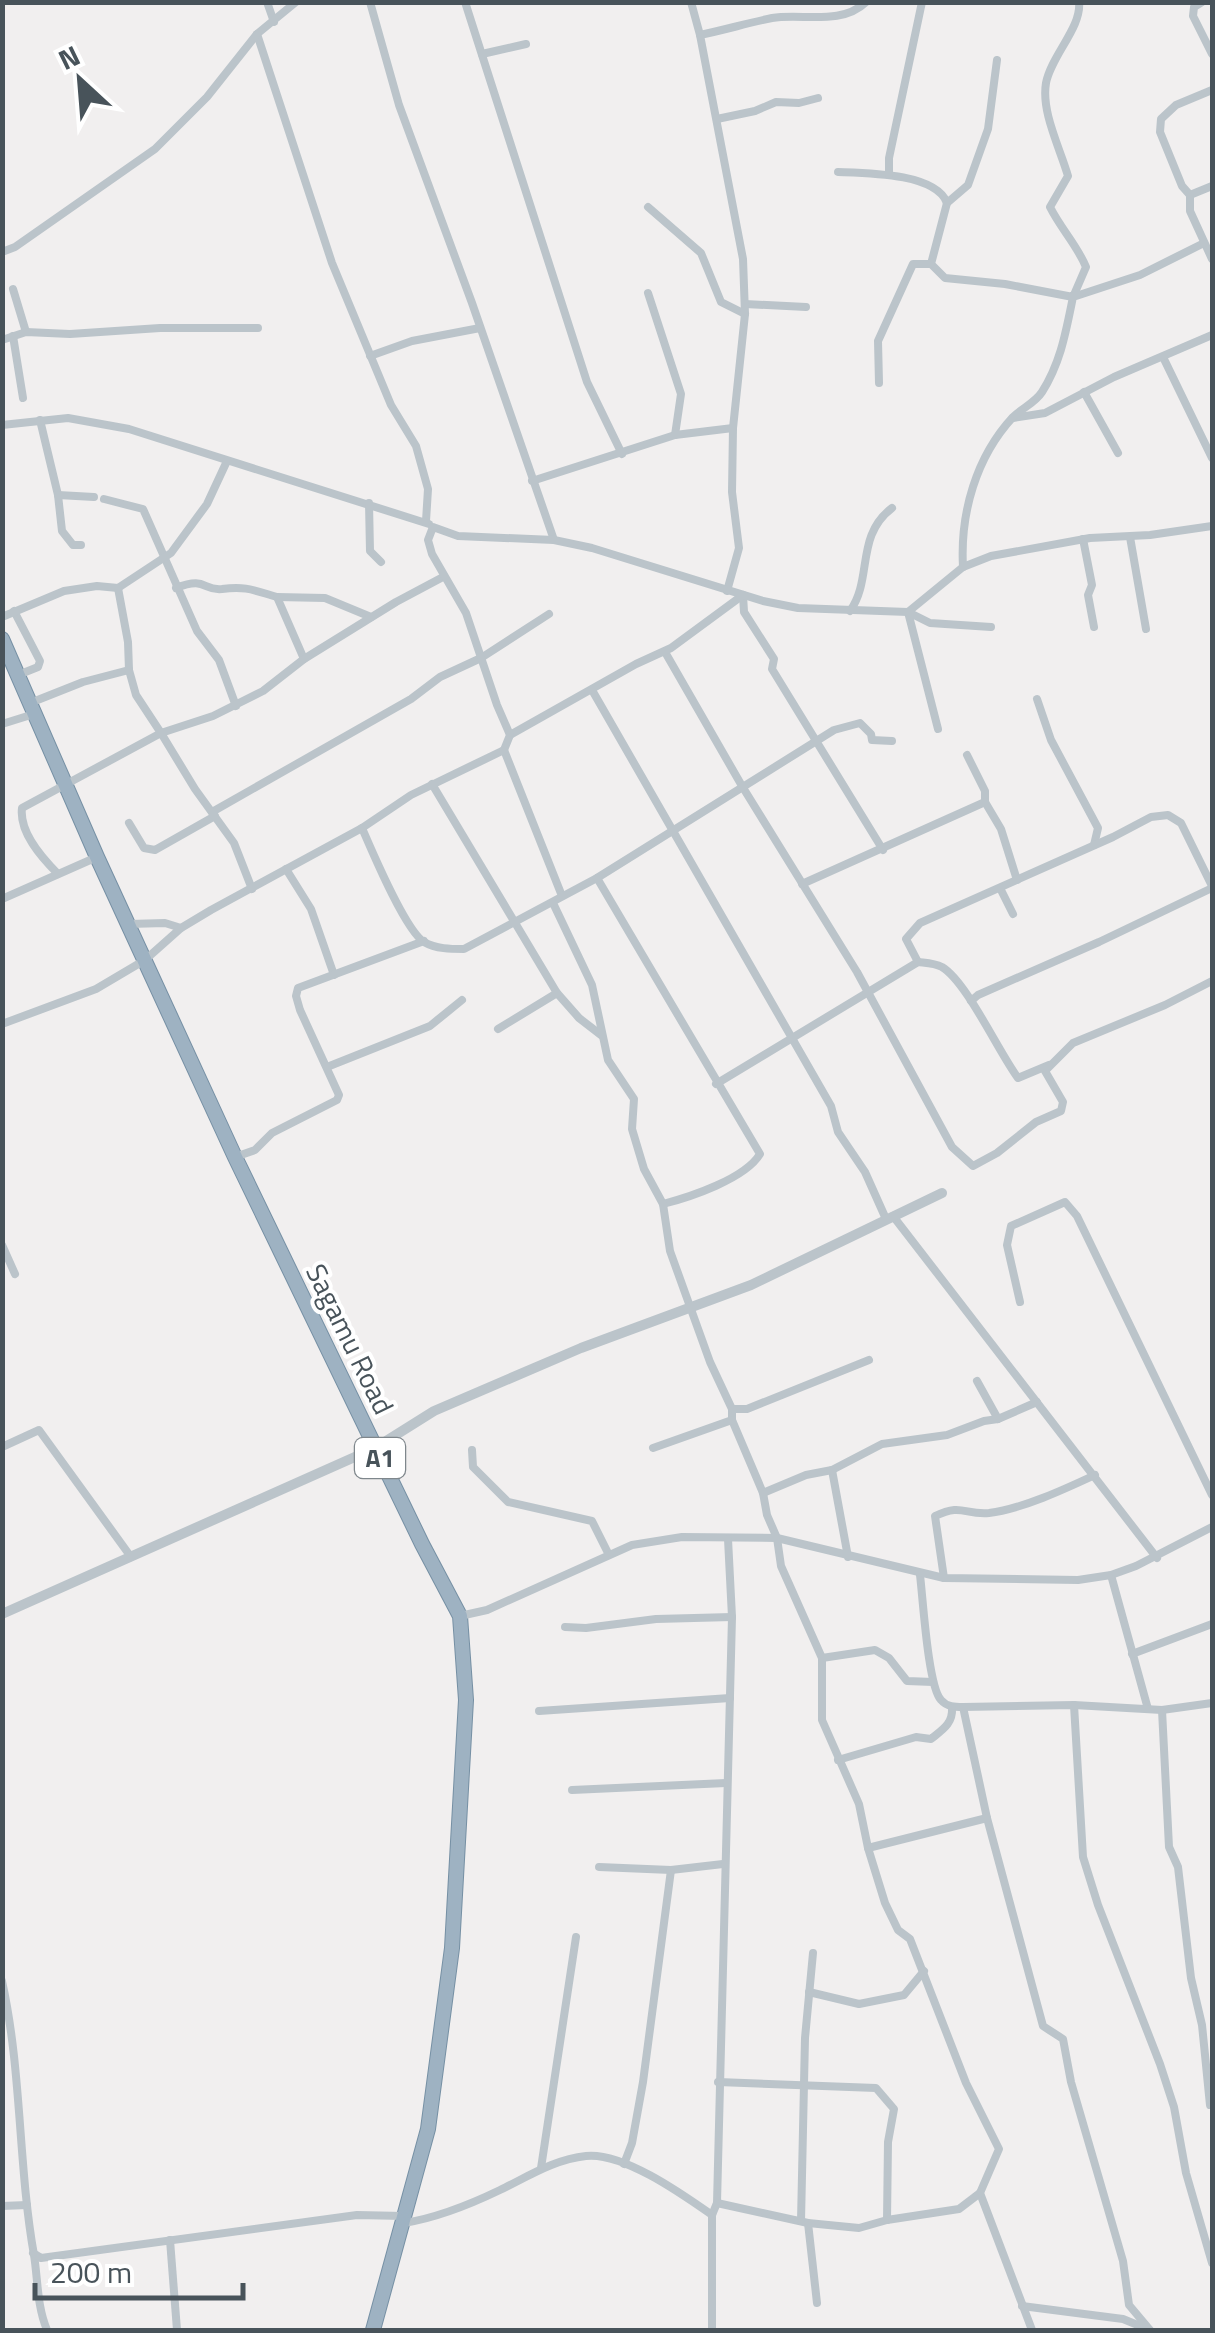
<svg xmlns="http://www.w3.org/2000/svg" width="1215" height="2333" viewBox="0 0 1215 2333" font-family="'Titillium Web',sans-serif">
  <rect width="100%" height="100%" fill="#f1efef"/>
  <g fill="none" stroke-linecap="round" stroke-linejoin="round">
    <defs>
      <path id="trunk" d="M2,639L97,857L235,1157L422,1544L460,1616L466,1700L452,1948L428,2129L373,2330"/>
    </defs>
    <use href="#trunk" stroke="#7690a4" stroke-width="16"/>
    <g stroke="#bbc4ca" stroke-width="8">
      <path d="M267,2L274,22"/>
      <path d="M370,2L399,105L472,303L554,540"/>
      <path d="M465,2L587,382L622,454"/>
      <path d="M691,2L700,35"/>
      <path d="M1202,2L1194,7L1193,16L1212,54"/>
      <path d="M257,34L332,263L391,405L416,446L428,489L426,521"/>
      <path d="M482,54L526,44"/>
      <path d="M997,60L988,129L968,185L947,203L931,264L945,278L1005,284L1073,297L1086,267C1077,245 1061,229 1050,207L1068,176C1060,148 1041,112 1046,83C1051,56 1082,27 1079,2"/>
      <path d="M1212,90L1176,105L1161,119L1160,132L1182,186L1190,195V211L1212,259"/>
      <path d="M717,119L755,111L776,102L799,103L818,98"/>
      <path d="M838,172C866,173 936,173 947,203"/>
      <path d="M889,175V158L922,2"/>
      <path d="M1190,195L1212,186"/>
      <path d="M648,207L701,253L721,302L745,314"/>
      <path d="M2,252L15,247L155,149L207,97L257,34L296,2"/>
      <path d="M13,289L26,332"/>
      <path d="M648,293L681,394L675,435"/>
      <path d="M745,304L806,307"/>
      <path d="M13,336L23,398"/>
      <path d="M2,340L26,332L70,334L160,328H258"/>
      <path d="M370,356L412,341L480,328"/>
      <path d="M1163,357L1212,458"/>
      <path d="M879,383L878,341L913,264H931"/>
      <path d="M1084,392L1118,453"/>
      <path d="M1013,418L1045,413L1114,377L1212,335"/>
      <path d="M40,420L58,495L62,531L73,545H81"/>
      <path d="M2,425L68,418L129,429L429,524"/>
      <path d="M532,481L675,435L733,428"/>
      <path d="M58,495L94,497"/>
      <path d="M104,499L143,509L197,631L219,660L236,706"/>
      <path d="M369,503L370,551L381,562"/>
      <path d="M1130,537L1146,629"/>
      <path d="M1083,539L1092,585L1088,595L1094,627"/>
      <path d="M963,567C960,513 976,457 1013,417C1022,408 1035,403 1042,392C1061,362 1066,331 1073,297L1140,275L1204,243"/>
      <path d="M176,588C207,576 202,591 222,589C246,586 253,590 277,597L304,659"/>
      <path d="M727,591L739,548L732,492L733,428L745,314L743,259L700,35C724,30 748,23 772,18C802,13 841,26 866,2"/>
      <path d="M743,595L744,612L774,659L772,669L883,850"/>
      <path d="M277,597L325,598L371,617"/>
      <path d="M14,611L40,661L38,667L18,675"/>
      <path d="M850,611C873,579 855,536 892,508"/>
      <path d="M908,612L963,567L991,556L1090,538L1150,535L1212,526"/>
      <path d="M908,612L938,729"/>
      <path d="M2,617L64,591L97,586L118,588L171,553L207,504L227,461"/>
      <path d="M665,652L742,786L857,972L952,1147L973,1166L997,1153L1036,1122L1061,1111L1063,1102L1045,1071L1073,1043L1165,1005L1212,981"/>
      <path d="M592,690L831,1106L838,1132L865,1172L886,1219"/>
      <path d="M1037,699L1051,740L1098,828L1094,845"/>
      <path d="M30,703L83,682L129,670"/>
      <path d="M2,724L34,714"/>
      <path d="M510,735L636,664L671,648L743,595"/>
      <path d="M504,750L562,896"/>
      <path d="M967,755L985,791V802L1001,829L1017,880"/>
      <path d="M432,784L557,993L579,1018L601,1035"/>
      <path d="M212,812L411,699L440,677L481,658L549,614"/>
      <path d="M129,823L144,848L155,850L215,816"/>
      <path d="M362,828C372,851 405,930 424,942C436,949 451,949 464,949L597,878L834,730L860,723L871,734L872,740L892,741"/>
      <path d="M286,869L311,909L334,975"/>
      <path d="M58,874C41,857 19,832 22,808L161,733L136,695L129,670L128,642L118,588"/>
      <path d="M597,878L760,1154C745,1179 690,1197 663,1204"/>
      <path d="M802,884L985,802"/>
      <path d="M1000,888L1013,914"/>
      <path d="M252,889L234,843L195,789L161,733L213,716L263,691L304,659L396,602L443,577"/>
      <path d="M2,899L97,857"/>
      <path d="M553,903L592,985L608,1060L634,1099L632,1129L644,1169L663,1204L670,1251L710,1362L732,1409V1420L763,1493L767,1515L777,1538L781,1566L822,1658V1720L859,1804L868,1848L885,1903L898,1930L910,1939L966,2083L999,2149L980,2193L1032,2330"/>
      <path d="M129,924L165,923L181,928"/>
      <path d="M918,962L906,939L920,923L1113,837L1151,817L1168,815L1181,823L1212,886"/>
      <path d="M971,1001L978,995L1099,942L1212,888"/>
      <path d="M2,1024L96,989L145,960L181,928L211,910L362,828L411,795L504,750L510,735L497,705L466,613L432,554L428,540L433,527L458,536L554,540L592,548L763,601L798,608L908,612L930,623L991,627"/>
      <path d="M498,1029L557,993"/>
      <path d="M327,1067L430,1026L462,1000"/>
      <path d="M716,1084L918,962C926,963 934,963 942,967C967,982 999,1053 1018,1078L1049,1065"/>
      <path d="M235,1157L255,1150L272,1133L337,1100L339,1095L300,1010L296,996L298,988L424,941"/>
      <path d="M893,1216L1157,1558"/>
      <path d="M2,1245L15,1274"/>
      <path d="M1020,1302L1007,1245L1011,1226L1065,1202L1077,1216L1212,1495"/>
      <path d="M977,1381L998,1419"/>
      <path d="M732,1409H747L869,1360"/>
      <path d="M2,1447L39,1430L131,1557"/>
      <path d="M653,1448L732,1420"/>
      <path d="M472,1450L473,1467L508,1502L592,1521L609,1555"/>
      <path d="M832,1470L848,1557"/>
      <path d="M763,1493L806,1475L832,1470L882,1444L947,1435L984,1421L998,1419L1037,1402"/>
      <path d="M920,1575C923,1599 928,1686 941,1700C947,1707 955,1707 963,1707L987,1818L1043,2026L1063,2039L1071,2082L1123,2261L1129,2305L1150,2330"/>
      <path d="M1111,1575L1148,1709"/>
      <path d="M944,1578L935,1516C962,1503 964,1515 989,1513C1022,1509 1065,1489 1095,1475"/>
      <path d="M460,1616L487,1610L632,1545L682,1537L777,1538L944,1578L1078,1580L1111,1575L1136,1566L1212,1527"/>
      <path d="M565,1627L586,1628L656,1619L732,1617"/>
      <path d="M1132,1654L1212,1624"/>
      <path d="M822,1658L875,1650L889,1658L907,1681L933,1682"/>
      <path d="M1074,1705L1083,1857L1098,1905L1160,2064L1174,2107L1186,2173L1212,2263"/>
      <path d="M963,1707L1074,1705L1162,1710L1212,1703"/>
      <path d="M1162,1710L1169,1847L1178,1867L1191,1978L1202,2025L1210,2105"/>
      <path d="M539,1711L730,1698"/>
      <path d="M838,1760L916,1737L931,1739C942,1730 953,1724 952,1708"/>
      <path d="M572,1790L726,1783"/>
      <path d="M868,1848L987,1818"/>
      <path d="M599,1867L671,1870L723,1864"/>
      <path d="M2,1981C22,2071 18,2165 34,2255C38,2281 37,2306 47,2330"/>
      <path d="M809,1992L859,2004L904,1995L924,1971"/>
      <path d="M718,2082L876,2088L894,2109L888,2142L887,2220"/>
      <path d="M624,2164L632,2143L643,2082L671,1870"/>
      <path d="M541,2168L576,1937"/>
      <path d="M717,2203L808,2223L859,2228L887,2220L959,2209L980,2193"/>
      <path d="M2,2206L27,2205"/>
      <path d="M801,2221L805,2038L813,1953"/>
      <path d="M404,2223C436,2218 471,2204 500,2190C527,2177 555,2159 586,2156C623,2152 682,2194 712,2215"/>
      <path d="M808,2223L817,2303"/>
      <path d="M170,2240L177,2330"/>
      <path d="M33,2253L41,2258L357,2215L404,2216"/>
      <path d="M1022,2306L1123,2319L1145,2328"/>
      <path d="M712,2330V2215L717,2203L732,1617L728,1539"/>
    </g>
    <path stroke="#bbc4ca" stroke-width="10" d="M2,1614L375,1448L434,1411L581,1348L751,1285L942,1193"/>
    <use href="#trunk" stroke="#9eb2c2" stroke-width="14"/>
  </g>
  <g text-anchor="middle" stroke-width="8" stroke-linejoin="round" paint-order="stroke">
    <rect fill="#fff" stroke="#7f878c" stroke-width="2.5" x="355" y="1438" width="50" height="40" rx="8"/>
    <g font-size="25" font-weight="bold" fill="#48535a">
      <text x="380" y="1467">A1</text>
    </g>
    <g font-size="28" fill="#48535a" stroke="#fff">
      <text transform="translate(350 1339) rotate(64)" y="10">Sagamu Road</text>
    </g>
  </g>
  <rect width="1215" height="2333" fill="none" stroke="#48535a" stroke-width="10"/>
  <g transform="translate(80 80) rotate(334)" stroke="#ffffff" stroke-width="8" paint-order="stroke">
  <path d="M0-8L18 38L0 25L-18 38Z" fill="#48535a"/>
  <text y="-15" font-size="28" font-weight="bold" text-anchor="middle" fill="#48535a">N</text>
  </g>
  <path d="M35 2283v15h208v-15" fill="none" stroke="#48535a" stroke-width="5"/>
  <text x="50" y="2283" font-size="30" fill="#48535a" stroke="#ffffff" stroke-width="8" paint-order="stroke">200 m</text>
</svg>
